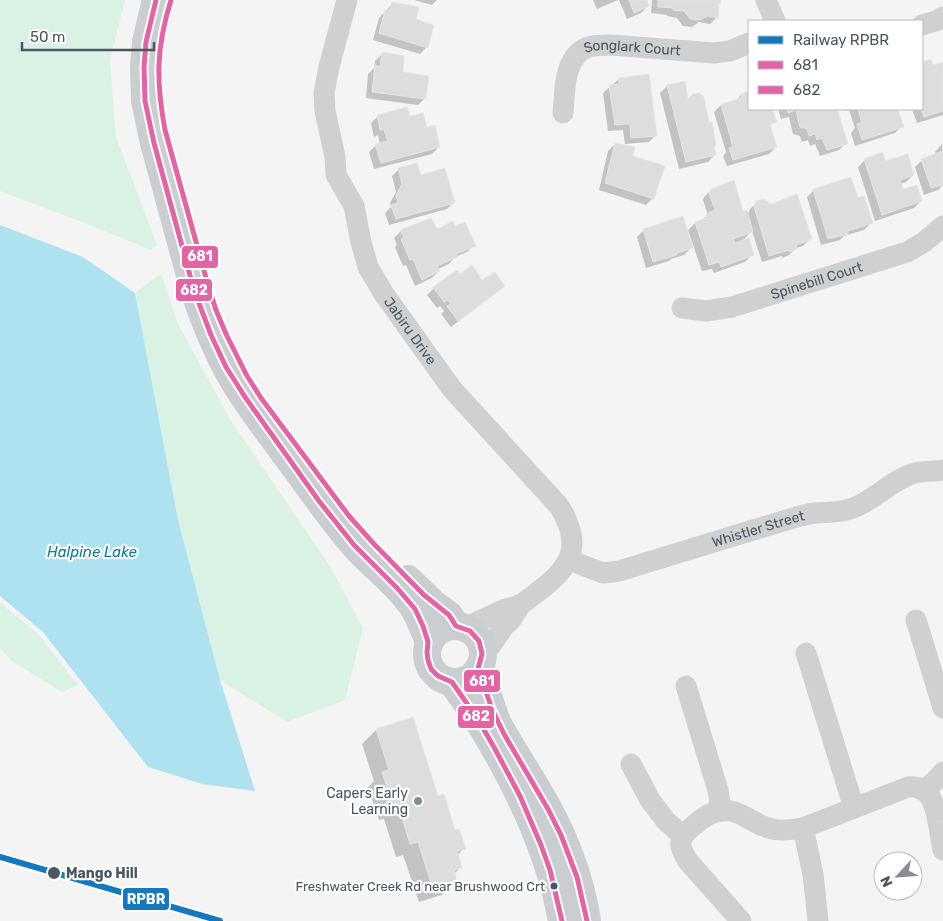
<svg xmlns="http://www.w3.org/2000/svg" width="943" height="921" viewBox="0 0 943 921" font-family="Rubik,sans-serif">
  <rect width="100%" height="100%" fill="#f4f4f4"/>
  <g fill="#d9f2e3">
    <path d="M0,0H125L110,60L116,137L157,245L151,250L85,223L0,191Z"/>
    <path d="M161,274L178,324L231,421L330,566L363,628L345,700L287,722L220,680L178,520L135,293Z"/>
    <path d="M0,603L38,634L78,685L62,692L12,661L0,648Z"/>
  </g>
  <path fill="#aee2f0" d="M0,225L83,257L135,293L178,520L220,680L255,791L202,784L148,767L43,632L0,596Z"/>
  <g fill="#0003">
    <path d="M414,0H437L432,5Z"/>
    <path d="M593,0H618L597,9Z"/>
    <path d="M619,0H645L648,6L641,13L627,19Z"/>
    <path d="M652,0H719V3L716,6L717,17L710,24L699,22L692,27L683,26L677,18L667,16V15L651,13Z"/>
    <path d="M393,3L427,47L420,54L373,40L379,18Z"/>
    <path d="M382,54L425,98L418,105L366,98L368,74L374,68L375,61Z"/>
    <path d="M924,63L932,67L943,63V115L917,123L912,109H922V65Z"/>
    <path d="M619,79L656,135L649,142L625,144L623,130L608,131L603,93Z"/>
    <path d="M667,86L688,101L713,146L715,155L708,162L679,169L660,93Z"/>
    <path d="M749,92V109H771L775,121L769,127L776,147L769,154L727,166L723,156L726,152L714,112L721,105L735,102L741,95Z"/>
    <path d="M778,109H835L846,143L839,150L820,156L815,144L810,146L808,140L802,142L800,136L793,134L789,117L781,119Z"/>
    <path d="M844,109H897L902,126L895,133L855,146L851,133L855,128L849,110L845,111Z"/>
    <path d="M378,116L409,117L439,147L432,154L374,169L369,152L376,145L380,144L378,135L374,137L371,123Z"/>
    <path d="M615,144L631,157L653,198L646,205L599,190L608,151Z"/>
    <path d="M942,144L943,185L938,190L924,195L915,167L922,160L936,154L935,152Z"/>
    <path d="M865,160L885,162L913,175L906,182L900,184L902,190L921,201L914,208L875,221L858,167Z"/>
    <path d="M399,169L420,176L454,202L447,209L389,225L385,213L391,207L390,203L396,192L392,176Z"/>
    <path d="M711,190L747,216L750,209L757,202L810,239L803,246L796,248L789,255L782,258V256L762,262L752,231L741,242L752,255L745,262L714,273L712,269L702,271L688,230L695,223L700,221L708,215L703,200L704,197Z"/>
    <path d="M814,190L857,199L871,223L864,230L844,236L840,240L821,245L807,197Z"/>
    <path d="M454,227L474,245L467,252L455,257L449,264L438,269L439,271L432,278L415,286L406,265L403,266L395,247L397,245L394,238L401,231L436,230Z"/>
    <path d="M644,230L691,248L684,255L671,259L669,261L646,268L637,237Z"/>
    <path d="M459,276L503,286L496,293L451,327L441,314L444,311L440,306L437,308L427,295L434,288Z"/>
    <path d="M376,730L438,797L464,848L457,856L461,867L454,874L456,881L442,895L419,902L403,855L396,857L384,819L379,820L368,787L374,781L362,744Z"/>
  </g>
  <g fill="#ddddde" stroke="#e5e6e7">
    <path d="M629,0H647L649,6L634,13Z"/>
    <path d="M658,0H721L720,4L715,3V5H719L718,18L707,16L700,20L690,19L684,11L673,10V8L658,7Z"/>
    <path d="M392,2L419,7L416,19L434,25L428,48L379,33L385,10L389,11Z"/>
    <path d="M382,52L404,56L403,72L429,76L426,99L372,92L375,65L380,67Z"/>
    <path d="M931,59L933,65L943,62V111L924,117L921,109L922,64H924L923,62Z"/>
    <path d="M649,74L657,136L631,138L630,124L615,125L609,85L619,84V78Z"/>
    <path d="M685,81L688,99L693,94L699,93L704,97L709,123L712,122L716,146H714L716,155L686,162L667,85Z"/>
    <path d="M749,91V109H772L777,122L770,124L777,147L733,160L729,148L733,147L721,104L742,98L741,94Z"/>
    <path d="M407,107L410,116L423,113L427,127L435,125L440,147L381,163L375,144L391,140V138L387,140L384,129L380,130L377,115Z"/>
    <path d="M787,109H837L848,144L827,150L822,138L817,140L815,134L809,136L807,129L800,127L796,110L788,113Z"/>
    <path d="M858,109H898L904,127L862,140L857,124L862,123Z"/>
    <path d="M615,143L635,147L633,156L665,166L654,199L605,183Z"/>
    <path d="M943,151V185L931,188L921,159Z"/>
    <path d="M883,152L885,161L908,154L914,175L900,180L903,189L917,185L922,201L882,215L864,159Z"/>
    <path d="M417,163L421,175L445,168L455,203L396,219L391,205L398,203L396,195L402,184L398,168Z"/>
    <path d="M851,177L858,198L864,196L873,223L848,231V234L828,239L813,189Z"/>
    <path d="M734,180L743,211L747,210L753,232L733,239L735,243L749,238L754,255L721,267L719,262L709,265L695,222L707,218L706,214L715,210L709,193L711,189Z"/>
    <path d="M797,194L812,239L796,245L797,249L789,252V250L769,256L754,207L756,201L764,199L771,204Z"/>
    <path d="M683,216L693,248L677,253V255L653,262L643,229Z"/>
    <path d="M431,218L437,229L453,221L455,226L465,222L476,246L456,254L457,257L437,266L440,271L422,280L413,259L410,260L401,239L404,238L400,230Z"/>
    <path d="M472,265L482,280L495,272L505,286L458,321L447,306L451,304L448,300L444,302L433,287L457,270L460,274Z"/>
    <path d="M413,717L438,796L444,794L455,830L459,829L466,849L457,851L462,868L454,870L457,881L433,889L418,842L410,844L398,805L393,807L382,772L389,770L376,729Z"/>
  </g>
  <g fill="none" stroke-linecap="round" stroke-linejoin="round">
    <g stroke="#ced0d2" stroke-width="21">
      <path id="s1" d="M347,0L329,67L324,93L325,111L335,157L336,175L354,206L361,242L368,267L384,294L452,389L559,506C582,543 574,565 540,590C534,595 528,600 521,604C516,607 509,608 503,610C490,616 477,622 464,628"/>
      <path d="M766,0L775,21"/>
      <path d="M922,25L936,21L943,17"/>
      <path id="s2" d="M563,113C565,92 563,57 588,47C595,45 603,45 611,45L714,53L730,51L749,43"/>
      <path id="s3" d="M682,308L706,311L732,307L907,252L924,242L943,226"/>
      <path id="s4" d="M569,560L603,573L619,571L793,518C800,516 808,514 815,513C828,512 841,513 853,508C874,500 889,483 909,475C920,470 932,472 943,470"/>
      <path d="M916,620L943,708"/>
      <path d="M806,653L854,808"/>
      <path d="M482,654L492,644L504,626L511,620L521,604"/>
      <path d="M686,686L718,790L721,811"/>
      <path d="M631,764L650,800L666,821L683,836"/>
      <path d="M924,790L934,782L943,772"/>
      <path d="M803,828L813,874L818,921"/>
      <path d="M741,921L687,860C684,854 680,848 681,842C682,833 700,820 708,815C714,812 723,810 730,811C739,812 747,818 755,822C772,832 784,831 803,828L908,787C931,785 935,805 938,822C940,831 941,841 943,850"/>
    </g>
    <g stroke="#caced1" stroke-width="28">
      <path d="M156,0L146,42L144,67L145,101L154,143L194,290C204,320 216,350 232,378C247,404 266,428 284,453C307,483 328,515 353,544C372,566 397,583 413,607C420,618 424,630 429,642"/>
      <path d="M408,579L434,604L449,615L456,626"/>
      <circle cx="455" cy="654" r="28"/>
      <path d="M478,669C486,686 490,704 497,722C513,751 532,779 548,808C567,843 581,882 587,921"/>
      <path d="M452,682C462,697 473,711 482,727C518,786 550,852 562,921"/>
    </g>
    <defs>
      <path id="bus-1" d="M171,0C156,48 156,81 165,130L208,285L216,310L226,334L247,376L261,398L349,516L374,544L424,595L449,615L456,626L470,631L479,641L482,654L478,669L492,709L504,734L548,809L561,835L577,877L587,921"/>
      <path id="bus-2" d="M156,0L146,42L144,67L145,101L154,143L194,290L211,335L226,367L245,397L319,501L354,545L398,589L415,609L423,626L428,642L427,652L428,660L431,669L438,676L452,682L479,721L495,749L520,796L541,845L550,870L562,921"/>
    </defs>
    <use href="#bus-1" stroke="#fff" stroke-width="9"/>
    <use href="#bus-2" stroke="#fff" stroke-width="9"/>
    <use href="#bus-1" stroke="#e463a4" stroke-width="5"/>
    <use href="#bus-2" stroke="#e463a4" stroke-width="5"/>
    <defs>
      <path id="rail-1" d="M0,857L220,921"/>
    </defs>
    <use href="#rail-1" stroke="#fff" stroke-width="10"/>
    <use href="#rail-1" stroke="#1578be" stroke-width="6"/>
  </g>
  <circle fill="#868d94" stroke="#fff" stroke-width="2" cx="418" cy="801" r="5"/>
  <g fill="#4a5661" stroke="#fff" stroke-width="2">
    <circle cx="54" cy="873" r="7"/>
    <circle cx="554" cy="886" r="4.5"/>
  </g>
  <g text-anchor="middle" stroke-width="4.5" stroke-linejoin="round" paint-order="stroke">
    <g font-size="13" fill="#4a5661" stroke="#fff" text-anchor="end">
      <text x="545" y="891">Freshwater Creek Rd near Brushwood Crt</text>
    </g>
    <g font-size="14" fill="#4a5661" stroke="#fff">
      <text dy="5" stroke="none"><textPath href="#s2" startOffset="119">Songlark Court</textPath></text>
      <text dy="5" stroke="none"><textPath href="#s3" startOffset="139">Spinebill Court</textPath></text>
      <text dy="5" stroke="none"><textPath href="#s1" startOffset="354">Jabiru Drive</textPath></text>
      <text dy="5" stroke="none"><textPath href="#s4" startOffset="198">Whistler Street</textPath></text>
    </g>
    <g font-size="14" fill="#4a5661" stroke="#fff" text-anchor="end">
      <text x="408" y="798">Capers Early<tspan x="408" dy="16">Learning</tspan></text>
    </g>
    <g font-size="14" font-weight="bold" fill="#4a5661" stroke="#fff" text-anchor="start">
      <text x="66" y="878">Mango Hill</text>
    </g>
    <g font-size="15" font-style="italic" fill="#0c7c9b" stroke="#fff">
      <text x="92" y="557">Halpine Lake</text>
    </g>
  </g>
  <g stroke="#fff" stroke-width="2">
    <rect x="181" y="245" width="38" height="24" rx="5" fill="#e463a4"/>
    <rect x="175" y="278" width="38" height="24" rx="5" fill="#e463a4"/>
    <rect x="463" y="669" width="38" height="24" rx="5" fill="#e463a4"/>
    <rect x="457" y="705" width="38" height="24" rx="5" fill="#e463a4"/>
    <rect x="122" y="887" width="48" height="24" rx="5" fill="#1578be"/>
  </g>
  <g font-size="14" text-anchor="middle" font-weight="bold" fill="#fff">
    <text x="200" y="261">681</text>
    <text x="194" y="295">682</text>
    <text x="482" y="686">681</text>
    <text x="476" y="721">682</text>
    <text x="146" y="904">RPBR</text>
  </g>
  <rect x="748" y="20" width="175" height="90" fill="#ffffff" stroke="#b7bbc0"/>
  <rect x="758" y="36" width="25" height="8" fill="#1578be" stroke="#b7bbc0"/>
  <text x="793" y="45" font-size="15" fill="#4a5661">Railway RPBR</text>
  <rect x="758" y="61" width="25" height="8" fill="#e463a4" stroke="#b7bbc0"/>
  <text x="793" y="70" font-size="15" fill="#4a5661">681</text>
  <rect x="758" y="86" width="25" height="8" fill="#e463a4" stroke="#b7bbc0"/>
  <text x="793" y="95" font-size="15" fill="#4a5661">682</text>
  <g transform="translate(898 876) rotate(244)"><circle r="24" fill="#ffffff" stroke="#b7bbc0"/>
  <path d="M0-4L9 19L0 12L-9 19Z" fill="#868d94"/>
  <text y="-8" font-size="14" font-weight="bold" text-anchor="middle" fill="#4a5661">N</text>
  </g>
  <path d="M22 42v8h132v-8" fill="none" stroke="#4a5661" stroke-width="2.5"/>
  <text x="30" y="42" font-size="15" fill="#4a5661" stroke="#ffffff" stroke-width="4" paint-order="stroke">50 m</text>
</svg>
